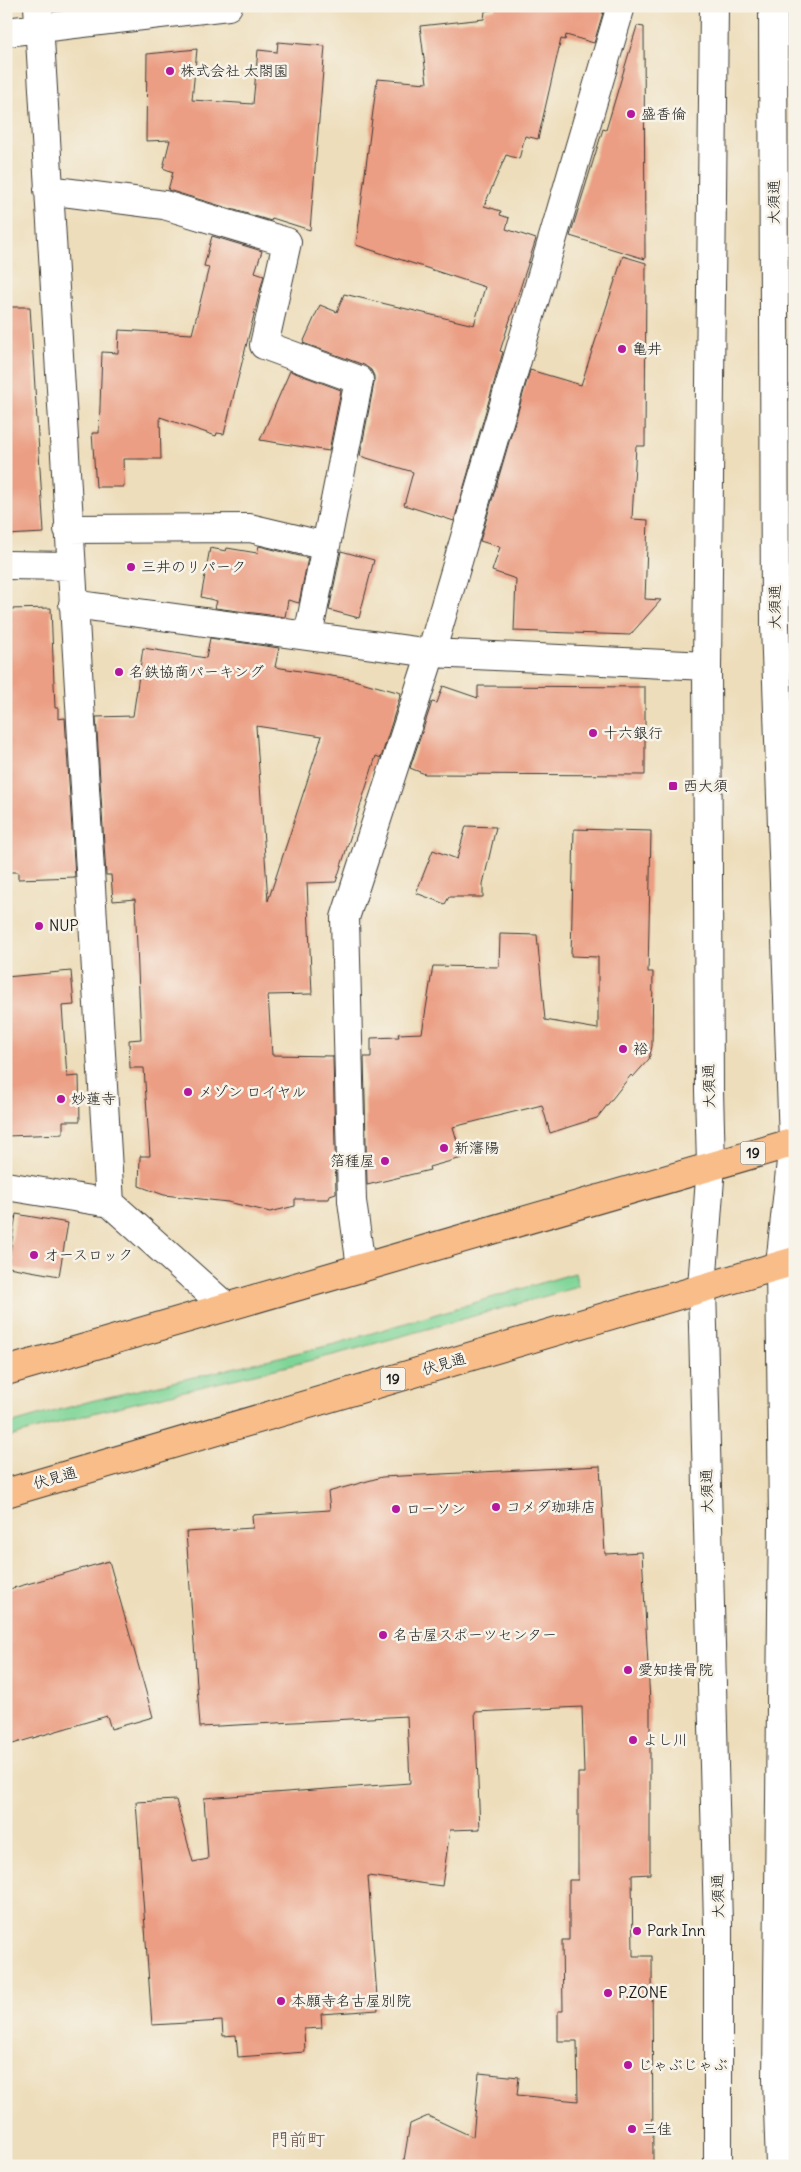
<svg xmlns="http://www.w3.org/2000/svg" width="801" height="2172" font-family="Delius,'Klee One',sans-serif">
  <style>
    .green { fill: #7fd598; stroke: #4e785a }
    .building { fill: #eb9e83; fill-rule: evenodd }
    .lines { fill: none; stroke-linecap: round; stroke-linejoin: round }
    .minor-casing { stroke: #3b3934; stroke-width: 30 }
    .highway-casing { stroke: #3b3934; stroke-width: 30 }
    .minor { stroke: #fff; stroke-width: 28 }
    .highway { stroke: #f8bd89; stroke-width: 28 }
    .poi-dot { fill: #b5179e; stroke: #f7f3e8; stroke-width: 2 }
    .labels { text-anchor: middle; stroke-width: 5; stroke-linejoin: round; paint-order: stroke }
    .shield { fill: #f7f3e8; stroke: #5e5c59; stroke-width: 1 }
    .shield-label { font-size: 14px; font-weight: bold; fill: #1c1c1c }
    .poi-label { font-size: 15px; fill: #1c1c1c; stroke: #f7f3e8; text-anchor: start }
    .street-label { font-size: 15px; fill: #1c1c1c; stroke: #f7f3e8 }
    .quarter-label { font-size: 18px; fill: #644a40; stroke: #f7f3e8 }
  </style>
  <rect width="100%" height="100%" fill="#f7f3e8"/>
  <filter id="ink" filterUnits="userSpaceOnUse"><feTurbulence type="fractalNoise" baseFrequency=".02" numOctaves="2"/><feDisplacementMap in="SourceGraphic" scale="10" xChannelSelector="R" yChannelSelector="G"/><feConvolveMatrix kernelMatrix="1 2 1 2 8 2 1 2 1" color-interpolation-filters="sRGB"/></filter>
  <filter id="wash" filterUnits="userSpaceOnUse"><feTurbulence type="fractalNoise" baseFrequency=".0096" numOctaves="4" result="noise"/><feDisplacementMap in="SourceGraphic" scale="20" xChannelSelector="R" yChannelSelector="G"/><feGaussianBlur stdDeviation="1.12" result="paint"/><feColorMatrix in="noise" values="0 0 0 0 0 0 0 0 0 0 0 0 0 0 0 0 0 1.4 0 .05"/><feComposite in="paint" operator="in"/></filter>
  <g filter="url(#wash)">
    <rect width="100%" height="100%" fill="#edddba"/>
    <path class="green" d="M575 1273 578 1287 337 1354 93 1413 6 1438V1425L91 1401 335 1344Z"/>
    <g id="blocks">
      <path class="building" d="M495 6H605L594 43 566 35 565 40 561 39 538 139 525 136 519 159 506 155 484 206 501 211 500 215 509 218 506 229 536 239 500 351 503 352 454 521 404 505 413 472 360 456 374 383V376L371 370 364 365 303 343 320 305 337 312 344 294 474 325 485 287 356 245 377 79 427 83 420 26 484 19 485 11 495 9Z
        M637 26 644 27 645 259 570 236 603 129 606 130Z
        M278 42 325 46 310 230 272 218 271 221 168 190 173 172 163 168 170 140 146 141 147 54 197 49 192 100 253 104 258 50 277 52Z
        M212 236 262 251 255 272 264 275 224 434 217 433 216 436 160 417 161 459H123L124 487H96L92 433H99L102 352 118 353 119 330 192 334 209 267 204 266Z
        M623 256 646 263 645 446H636L632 519 648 520 645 599 661 600 630 635 514 631 516 579 492 571 500 547 480 541 530 370 581 385Z
        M6 307H30L44 533 6 535Z
        M290 371 341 390 329 451 260 440Z
        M259 546 308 558 299 603 288 600 285 617 215 608 217 601 201 597 210 548 226 551 227 548 257 553Z
        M341 551 374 560 359 618 329 610Z
        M51 608 55 708H58V719L65 718 75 877 18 879V872H6V641H10L8 609Z
        M210 638 279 648 275 667 350 679 401 693 381 758 376 756 336 882 307 883 312 994 268 995 272 1055 333 1056 336 1193 330 1195 329 1199H295V1206L270 1212 228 1202 164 1195 139 1186 140 1156H150L144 1068H130L129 1040 141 1039 135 899 113 901 111 875H106L96 717 133 716 143 648 206 658ZM256 726 322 736 268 901Z
        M443 686 478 698V686L645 687V775L425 774 410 768 432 702 437 703Z
        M466 826 496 827 483 884V897H449L445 904 416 893 433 850 457 859Z
        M574 829 651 831 648 972H653L652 1046 649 1059 633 1077 631 1075 597 1118 550 1133 542 1105 453 1127 462 1158 429 1167 430 1170 367 1185 364 1057H371V1038L399 1037 398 1034 422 1033 433 966 499 967 500 934 537 935 545 1020 598 1029V957L571 956Z
        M71 971 74 1005 62 1006 67 1077 79 1076 80 1121H63V1134L6 1136V977Z
        M16 1214 68 1223 59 1276 8 1267Z
        M600 1466 605 1554 642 1552 650 1703V1874L632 1875 633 1956H652L653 2166H403L410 2124 428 2116 473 2137 479 2073 519 2077 517 2095 578 2101 577 2041H558V2011H563L562 1940H569V1880H578V1773H584L582 1707 475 1712 480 1829 450 1830 442 1886 368 1876 378 2010 321 2014 322 2028 304 2029 305 2052 238 2057 236 2035 223 2036 222 2021 152 2025 136 1802 176 1800 193 1862 208 1859 204 1798 410 1783 407 1716 200 1727 186 1532 253 1528 252 1515 330 1510 328 1492 382 1477Z
        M109 1561 153 1717 111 1729 107 1716 6 1746V1590Z"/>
    </g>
  </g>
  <g filter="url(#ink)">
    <use href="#blocks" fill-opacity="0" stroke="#3b3934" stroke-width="1"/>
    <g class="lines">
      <defs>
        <path id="minor" d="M38 6 110 1203
          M714 6 707 666 709 1091 711 1165 702 1287 718 1924V2166
          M773 6 775 625 793 1142 780 1265 783 1520 777 2079 780 2166
          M6 32 228 6
          M48 190 164 205 287 242 264 345 359 380 308 636
          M68 529 250 528 326 546
          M6 565 71 566
          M73 604 431 653 707 666
          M6 1186 110 1203 226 1307
          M361 1267 352 1201 345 918 431 653 621 6"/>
        <path id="highway" d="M6 1371 795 1142
          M6 1493 795 1261"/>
      </defs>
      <use href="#minor" class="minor-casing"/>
      <use href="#highway" class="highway-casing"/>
      <use href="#minor" class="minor"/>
      <use href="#highway" class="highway"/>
    </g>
  </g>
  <g class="poi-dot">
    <circle cx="170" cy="71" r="5"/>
    <circle cx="631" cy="114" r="5"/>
    <circle cx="622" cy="349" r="5"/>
    <circle cx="131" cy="567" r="5"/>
    <circle cx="119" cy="672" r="5"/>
    <circle cx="593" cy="733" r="5"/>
    <rect x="668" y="781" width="10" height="10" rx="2.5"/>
    <circle cx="39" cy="926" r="5"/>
    <circle cx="623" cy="1049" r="5"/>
    <circle cx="188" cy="1092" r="5"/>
    <circle cx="61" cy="1099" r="5"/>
    <circle cx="444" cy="1148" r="5"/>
    <circle cx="385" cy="1161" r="5"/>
    <circle cx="34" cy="1255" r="5"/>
    <circle cx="496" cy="1507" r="5"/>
    <circle cx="396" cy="1509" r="5"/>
    <circle cx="383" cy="1635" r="5"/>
    <circle cx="628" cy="1670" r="5"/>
    <circle cx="633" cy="1740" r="5"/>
    <circle cx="637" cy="1931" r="5"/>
    <circle cx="608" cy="1993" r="5"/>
    <circle cx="281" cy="2001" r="5"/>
    <circle cx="628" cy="2065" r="5"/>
    <circle cx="632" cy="2129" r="5"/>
  </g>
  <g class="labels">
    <g class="shield">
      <rect x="740.5" y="1141.5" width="25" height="23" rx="4"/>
      <rect x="380.5" y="1367.5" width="25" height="23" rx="4"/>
    </g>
    <g class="shield-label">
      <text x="753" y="1158">19</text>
      <text x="393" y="1384">19</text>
    </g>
    <g class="poi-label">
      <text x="180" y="76">株式会社 太閤園</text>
      <text x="641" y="119">盛香倫</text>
      <text x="632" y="354">亀井</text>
      <text x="141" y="572">三井のリパーク</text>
      <text x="129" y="677">名鉄協商パーキング</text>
      <text x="603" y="738">十六銀行</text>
      <text x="683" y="791">西大須</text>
      <text x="49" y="931">NUP</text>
      <text x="633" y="1054">裕</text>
      <text x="198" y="1097">メゾン ロイヤル</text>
      <text x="71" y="1104">妙蓮寺</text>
      <text x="454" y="1153">新瀋陽</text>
      <text x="375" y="1166" text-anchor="end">箔種屋</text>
      <text x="44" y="1260">オースロック</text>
      <text x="506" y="1512">コメダ珈琲店</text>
      <text x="406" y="1514">ローソン</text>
      <text x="393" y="1640">名古屋スポーツセンター</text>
      <text x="638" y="1675">愛知接骨院</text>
      <text x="643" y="1745">よし川</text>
      <text x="647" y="1936">Park Inn</text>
      <text x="618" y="1998">P.ZONE</text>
      <text x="291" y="2006">本願寺名古屋別院</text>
      <text x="638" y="2070">じゃぶじゃぶ</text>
      <text x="642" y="2134">三佳</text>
    </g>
    <g class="street-label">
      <text transform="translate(774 202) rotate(-90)" y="5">大須通</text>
      <text transform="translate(775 607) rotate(-90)" y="5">大須通</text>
      <text transform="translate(709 1086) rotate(-91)" y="5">大須通</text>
      <text transform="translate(444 1364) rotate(-16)" y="5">伏見通</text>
      <text transform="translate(55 1478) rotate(-16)" y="5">伏見通</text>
      <text transform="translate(707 1491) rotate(-91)" y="5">大須通</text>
      <text transform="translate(718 1896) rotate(-91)" y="5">大須通</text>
    </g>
    <g class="quarter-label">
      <text x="298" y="2146">門前町</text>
    </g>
  </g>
  <rect width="801" height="2172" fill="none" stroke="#f7f3e8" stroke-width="25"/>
</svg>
